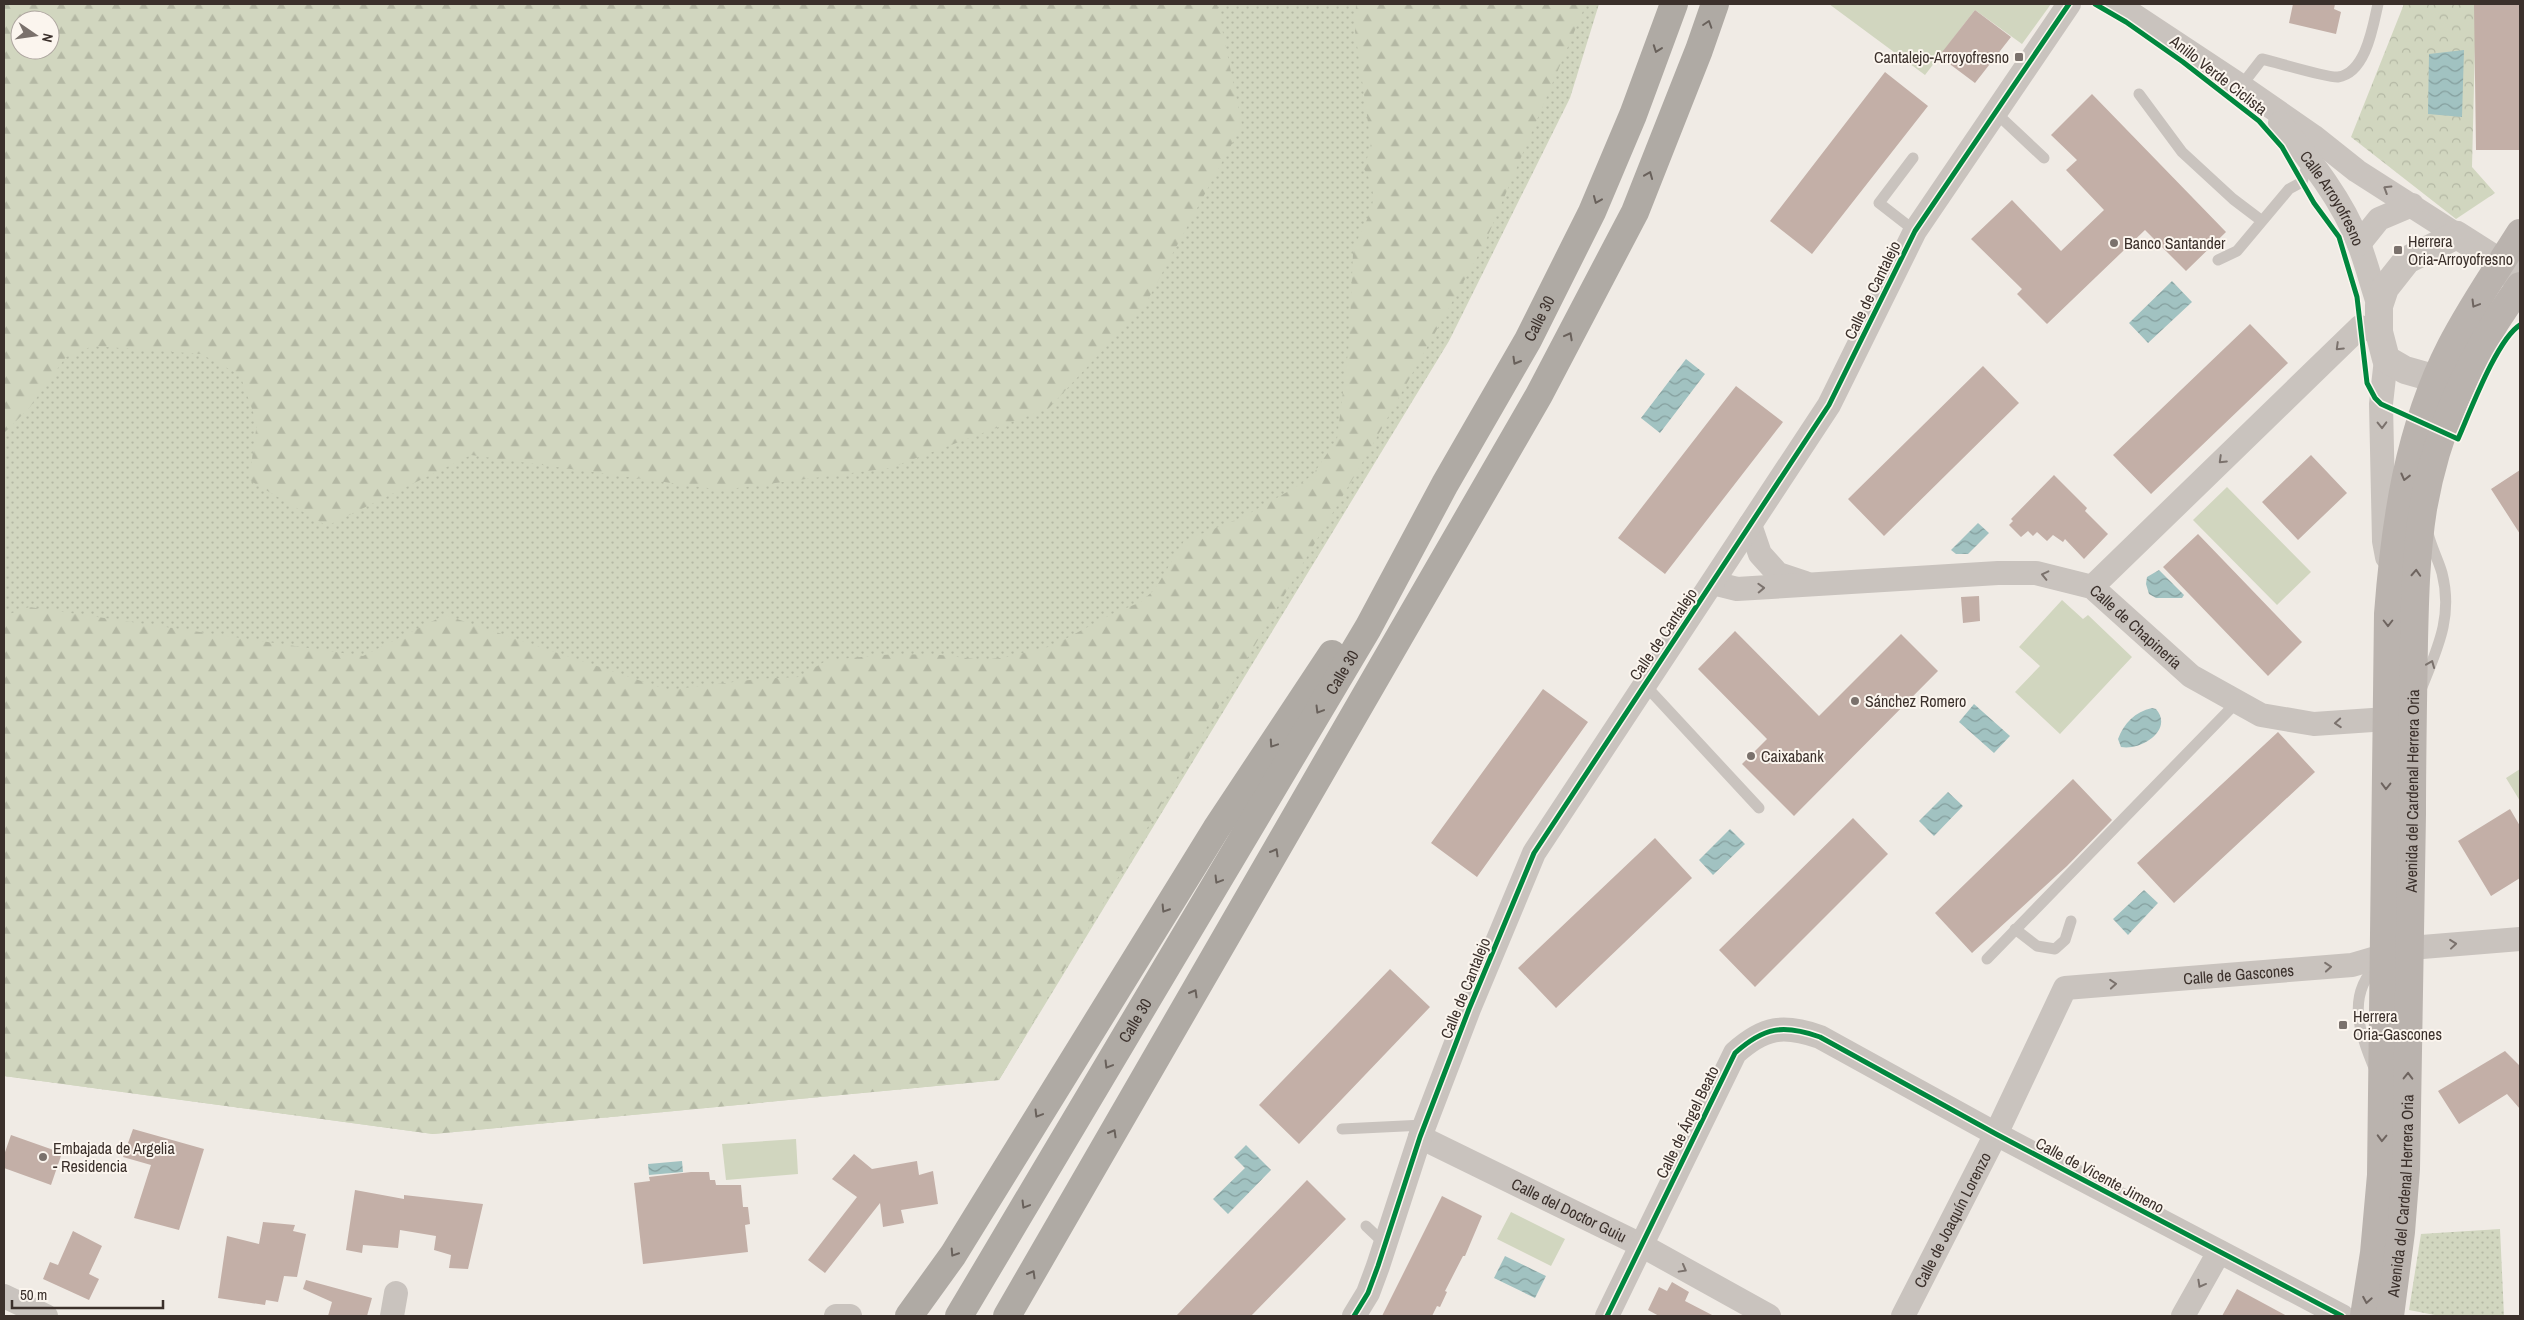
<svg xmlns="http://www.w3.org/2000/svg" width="2524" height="1320" font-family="'Archivo Narrow',sans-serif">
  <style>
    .grass { fill: url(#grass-dots); fill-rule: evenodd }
    .forest { fill: url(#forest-firs); fill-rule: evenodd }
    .park { fill: url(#park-crowns) }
    .garden { fill: #d1d6bf }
    .water { fill: url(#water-waves) }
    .building { fill: #c3afa7 }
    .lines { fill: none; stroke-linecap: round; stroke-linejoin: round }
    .service { stroke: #c9c3be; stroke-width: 11 }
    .minor { stroke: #c9c3be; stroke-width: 24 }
    .tertiary { stroke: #c9c3be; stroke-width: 28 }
    .secondary { stroke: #bab3ae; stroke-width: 28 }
    .motorway { stroke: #afaaa4; stroke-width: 28 }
    .cycleway-casing { stroke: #fbf5ee; stroke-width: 8 }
    .cycleway { stroke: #00873e; stroke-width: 5 }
    .oneway { stroke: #69615b }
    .oneway2 { stroke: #7b726d }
    .oneway3 { stroke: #6e645f }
    .poi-dot { fill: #7a716c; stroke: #fbf5ee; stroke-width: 2 }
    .labels { text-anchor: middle; stroke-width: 4; stroke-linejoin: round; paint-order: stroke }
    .poi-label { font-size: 16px; fill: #3b302b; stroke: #fbf5ee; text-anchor: start }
    .street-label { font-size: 16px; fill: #3b302b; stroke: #fbf5ee }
  </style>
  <defs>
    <pattern id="grass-dots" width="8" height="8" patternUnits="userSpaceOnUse" patternTransform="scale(1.25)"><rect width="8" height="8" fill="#d1d6bf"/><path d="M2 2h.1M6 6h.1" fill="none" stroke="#b4b8a4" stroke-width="1.8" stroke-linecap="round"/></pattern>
    <pattern id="forest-firs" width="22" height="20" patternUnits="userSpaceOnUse" patternTransform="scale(1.25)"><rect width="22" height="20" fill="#d1d6bf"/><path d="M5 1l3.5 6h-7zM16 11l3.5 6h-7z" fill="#b4b8a4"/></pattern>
    <pattern id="park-crowns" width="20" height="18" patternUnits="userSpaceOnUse" patternTransform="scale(1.25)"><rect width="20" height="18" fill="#d1d6bf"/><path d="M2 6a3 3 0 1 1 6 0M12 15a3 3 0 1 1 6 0" fill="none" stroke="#b4b8a4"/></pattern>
    <pattern id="water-waves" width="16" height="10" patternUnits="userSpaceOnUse" patternTransform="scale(1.25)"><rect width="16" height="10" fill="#a1c2c1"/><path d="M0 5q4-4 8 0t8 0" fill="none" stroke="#849e9d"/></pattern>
  </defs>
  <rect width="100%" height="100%" fill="#f0ebe5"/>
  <path class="grass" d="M4 4H1599L1570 98 1449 341 999 1080 433 1134 4 1076ZM20 20H50V50H20Z
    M2500 1229 2504 1316H2440L2409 1310 2421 1234Z"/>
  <path class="forest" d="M57 4H1217L1242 125 1145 305 1049 408 890 468 722 490 471 455 327 526 249 480 257 423 240 375 201 354 93 346 66 357 30 407 4 433V5ZM20 20H50V50H20Z
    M1356 4H1586L1484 245 1368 453 999 1080 433 1134 4 1076V616L29 607 363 656 445 615 668 690 758 679 799 677 824 662 850 658 895 654 941 655 983 660 1007 657 1052 646 1114 613 1141 602 1155 589 1184 541 1243 517 1301 484 1314 473 1337 439 1349 344 1353 253C1362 220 1386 204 1364 169L1371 144 1355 31Z"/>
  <path class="park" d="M2404 4H2476L2472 167 2495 193 2456 219 2351 137Z"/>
  <path class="garden" d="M1829 4H2051L2022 44 1975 10 1925 75Z
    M2227 487 2311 572 2277 605 2193 520Z
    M2062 600 2083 619 2088 615 2132 657 2060 734 2015 692 2040 666 2019 647Z
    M2520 769V801L2506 778Z
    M796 1139 798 1174 726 1180 722 1144Z
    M1511 1212 1565 1239 1551 1266 1497 1239Z"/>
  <path class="water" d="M2464 50 2462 117 2428 114 2429 54Z
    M2172 281 2192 302 2148 343 2129 323Z
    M1686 359 1705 374 1660 433 1641 418Z
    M1978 523 1989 533 1968 554H1956L1951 550Z
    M2159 570 2184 595 2182 598H2156L2149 594 2146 584 2147 577Z
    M1974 704 2010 736 1994 753 1959 722Z
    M2152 708 2156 709C2174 730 2141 751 2121 747L2118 739C2124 723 2135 712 2152 708Z
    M1948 792 1963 806 1934 836 1919 821Z
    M1730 829 1745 844 1713 875 1699 860Z
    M2144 890 2158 903 2128 935 2113 919Z
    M1246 1145 1271 1170 1228 1214 1213 1199 1245 1168 1234 1157Z
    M682 1161 683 1172 649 1175 648 1164Z
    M1505 1256 1546 1276 1535 1298 1494 1278Z"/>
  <path class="building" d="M2293 4H2335L2334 9 2341 12 2336 34 2289 23Z
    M2474 4H2520V150H2476Z
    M1975 10 2011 37 1975 83 1939 56Z
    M1885 72 1928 106 1812 254 1770 221Z
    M2092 94 2226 232 2186 271 2145 230 2047 324 2017 294 2022 289 1971 239 2012 200 2061 251 2104 210 2066 170 2077 160 2051 135Z
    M2250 324 2288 363 2151 494 2113 455Z
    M1983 366 2019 403 1884 536 1848 499Z
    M1736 386 1783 422 1665 574 1618 538Z
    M2311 455 2347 493 2298 540 2262 502Z
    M2520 470V534L2491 489Z
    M2054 475 2087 508 2085 511 2108 534 2084 559 2065 539 2063 542 2053 535 2047 541 2037 532 2033 536 2028 531 2021 537 2009 525 2013 521 2011 519Z
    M2198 534 2302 642 2268 676 2163 567Z
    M1979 596 1980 621 1963 623 1961 597Z
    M1735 631 1819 716 1901 634 1938 671 1794 816 1742 764 1767 739 1698 669Z
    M1543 689 1588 722 1477 877 1431 843Z
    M2278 732 2315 772 2174 903 2137 863Z
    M2073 779 2112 820 2067 866 1972 953 1935 913Z
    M2510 809 2520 826V878L2491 896 2458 841Z
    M1853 818 1888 854 1755 987 1719 950Z
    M1655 838 1692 878 1556 1008 1518 968Z
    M1390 969 1430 1007 1299 1144 1259 1105Z
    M2505 1051 2520 1066V1109L2507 1094 2459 1124 2438 1091Z
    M133 1129 204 1149 179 1230 134 1218 151 1165 123 1157Z
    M11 1135 62 1153 51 1185 4 1168V1155Z
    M854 1154 872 1169 917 1161 919 1175 933 1171 938 1204 901 1210 904 1223 883 1227 880 1203 825 1273 808 1260 857 1197 832 1179Z
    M691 1172H709L710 1180H715L716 1185H741L743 1207H748L750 1224 745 1225 748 1252 643 1264 634 1183 650 1181 649 1177Z
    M1307 1180 1346 1219 1251 1316H1176Z
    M355 1190 404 1199V1195L483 1204 468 1269 449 1268 451 1255 434 1250 436 1236 400 1230 398 1248 363 1245 362 1253 346 1250Z
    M1442 1196 1482 1216 1465 1256H1463L1445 1291 1447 1292 1440 1307 1437 1306 1432 1316H1382Z
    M263 1222 295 1225 293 1231 306 1234 297 1277 284 1276 278 1302 266 1300 265 1305 218 1298 227 1236 259 1244Z
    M73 1231 102 1246 89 1274 99 1279 89 1300 43 1279 50 1262 58 1265Z
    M306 1280 372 1298 367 1316H328L332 1302 303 1289Z
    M1672 1282 1689 1292 1685 1301 1714 1316H1659L1648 1310 1659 1287 1667 1291Z
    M2237 1289 2287 1316H2222Z"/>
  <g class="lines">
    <path class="service" d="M2241 86 2262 59C2276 62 2327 78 2338 77 2366 73 2373 26 2378 4
      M2139 94 2182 152 2233 199 2262 221
      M1996 113 2044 158
      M1913 158 1879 203 1915 231
      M2218 260 2237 251 2289 189 2302 182 2309 160
      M1644 684 1759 808
      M2422 687C2438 647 2453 616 2442 573 2438 559 2431 547 2428 533
      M2015 929 2037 946 2055 949 2065 940 2071 921
      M1987 959 2237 702
      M2375 1070C2360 1035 2345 995 2378 964
      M1342 1129 1424 1125
      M1366 1226 1385 1244"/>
    <g class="minor">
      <path d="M2117 4 2241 86 2313 136 2357 171 2457 235"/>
      <path id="s1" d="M2280 123C2310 160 2342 199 2359 244 2367 265 2372 286 2379 306"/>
      <path d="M2359 244 2379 219 2412 205"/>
      <path d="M2386 359 2381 404 2384 541 2387 557"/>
      <path d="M1750 525 1760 554 1778 574 1805 583"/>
      <path id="s2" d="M1713 583 1737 589 1998 573H2036L2092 587 2191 676 2261 715 2314 724 2387 719"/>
      <path d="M2092 587 2360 327 2379 332"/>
      <path id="s3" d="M1420 1137 1641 1245 1769 1316"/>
      <path d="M4 1296 46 1316"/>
      <path d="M392 1316 396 1293"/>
      <path d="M836 1316H850"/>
      <path d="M1354 1316 1368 1293 1378 1266 1420 1137 1469 1009 1534 853 1829 405 1915 231 2069 4"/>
      <path d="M1607 1316 1735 1053C1764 1027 1783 1024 1820 1037L1996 1134 2342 1316"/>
      <path id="s4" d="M1903 1316 1996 1134 2065 988 2352 965 2410 948 2520 939"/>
      <path d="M2183 1316 2219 1252"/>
    </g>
    <path class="tertiary" d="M2458 385 2405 370 2386 359 2379 332V306L2385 288 2407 260 2457 235 2501 263 2520 282"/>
    <g class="secondary">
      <path d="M2364 1316 2374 1253 2381 1175 2388 614C2395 522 2408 430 2451 346 2471 307 2496 271 2520 233"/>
      <path id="s5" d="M2390 1316 2401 1232 2406 1169C2408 1051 2410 932 2412 814 2412 756 2413 699 2414 641 2415 597 2416 553 2423 509 2437 428 2472 352 2520 286"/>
    </g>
    <g class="motorway">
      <path d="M909 1316 953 1255 1216 829 1332 654"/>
      <path id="s6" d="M959 1316 1368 628 1445 484 1528 340 1592 212 1633 115 1674 4"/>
      <path d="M1007 1316 1539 395 1635 212 1699 50 1715 4"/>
    </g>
    <defs>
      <path id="cycleway" d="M2095 4 2126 22 2183 62 2259 121 2282 147 2314 203 2339 237 2357 297 2367 383 2375 398 2381 404 2458 439C2470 412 2497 339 2520 325
        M1354 1316 1368 1293 1378 1266 1420 1137 1469 1009 1534 853 1829 405 1915 231 2069 4
        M1607 1316 1735 1053C1764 1027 1783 1024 1820 1037L1996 1134 2342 1316"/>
    </defs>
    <use href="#cycleway" class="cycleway-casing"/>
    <use href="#cycleway" class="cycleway"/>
  </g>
  <defs><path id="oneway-chevron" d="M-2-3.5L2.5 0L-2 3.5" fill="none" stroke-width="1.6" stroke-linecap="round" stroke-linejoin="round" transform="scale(1.25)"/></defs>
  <g class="oneway">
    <use href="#oneway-chevron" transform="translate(1708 24) rotate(-72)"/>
    <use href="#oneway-chevron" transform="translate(1657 49) rotate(110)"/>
    <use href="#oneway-chevron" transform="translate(1649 175) rotate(-68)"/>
    <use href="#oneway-chevron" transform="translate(1597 200) rotate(113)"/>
    <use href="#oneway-chevron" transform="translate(1569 336) rotate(-62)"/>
    <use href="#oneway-chevron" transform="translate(1516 361) rotate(120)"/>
    <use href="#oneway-chevron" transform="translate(1319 710) rotate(121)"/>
    <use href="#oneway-chevron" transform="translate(1273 744) rotate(124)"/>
    <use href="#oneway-chevron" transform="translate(1275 852) rotate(-60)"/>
    <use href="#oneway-chevron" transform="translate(1218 880) rotate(121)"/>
    <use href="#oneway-chevron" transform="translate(1165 909) rotate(122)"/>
    <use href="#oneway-chevron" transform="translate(1194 993) rotate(-60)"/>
    <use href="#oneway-chevron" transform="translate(1108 1065) rotate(121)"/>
    <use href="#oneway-chevron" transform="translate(1038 1114) rotate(121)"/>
    <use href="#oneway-chevron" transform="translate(1113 1133) rotate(-60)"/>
    <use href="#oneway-chevron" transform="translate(1025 1205) rotate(121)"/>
    <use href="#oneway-chevron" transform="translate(954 1253) rotate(123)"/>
    <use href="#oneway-chevron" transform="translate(1032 1274) rotate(-60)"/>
  </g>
  <g class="oneway2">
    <use href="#oneway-chevron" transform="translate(2387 189) rotate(-148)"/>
    <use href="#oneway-chevron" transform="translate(2339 347) rotate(136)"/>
    <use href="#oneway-chevron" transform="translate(2382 425) rotate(89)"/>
    <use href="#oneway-chevron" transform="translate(2222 460) rotate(136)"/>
    <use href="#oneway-chevron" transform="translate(2045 575) rotate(-167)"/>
    <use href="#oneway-chevron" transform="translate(1761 588) rotate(-2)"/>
    <use href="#oneway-chevron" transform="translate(2431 664) rotate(-68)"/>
    <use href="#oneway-chevron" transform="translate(2338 723) rotate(176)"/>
    <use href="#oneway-chevron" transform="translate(2453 944) rotate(-6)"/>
    <use href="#oneway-chevron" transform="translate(2328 967) rotate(-5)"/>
    <use href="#oneway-chevron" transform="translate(2113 984) rotate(-5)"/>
    <use href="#oneway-chevron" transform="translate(1683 1269) rotate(29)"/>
    <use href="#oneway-chevron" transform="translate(2201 1284) rotate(119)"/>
  </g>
  <g class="oneway3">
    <use href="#oneway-chevron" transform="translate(2475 304) rotate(121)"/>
    <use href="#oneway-chevron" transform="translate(2405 477) rotate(104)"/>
    <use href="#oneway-chevron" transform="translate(2416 573) rotate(-87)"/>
    <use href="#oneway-chevron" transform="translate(2388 623) rotate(90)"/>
    <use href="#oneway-chevron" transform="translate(2386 786) rotate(91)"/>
    <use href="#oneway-chevron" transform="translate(2408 1076) rotate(-89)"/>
    <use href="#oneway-chevron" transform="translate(2382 1138) rotate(92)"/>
    <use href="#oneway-chevron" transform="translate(2367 1300) rotate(100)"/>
  </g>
  <g class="poi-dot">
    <rect x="2014" y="52" width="10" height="10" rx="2.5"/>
    <circle cx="2114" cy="243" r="5"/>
    <rect x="2393" y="245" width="10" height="10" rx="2.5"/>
    <circle cx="1855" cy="701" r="5"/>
    <circle cx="1751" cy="756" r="5"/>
    <rect x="2338" y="1020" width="10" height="10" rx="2.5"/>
    <circle cx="43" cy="1157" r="5"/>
  </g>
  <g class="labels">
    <g class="poi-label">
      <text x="2009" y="63" text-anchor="end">Cantalejo-Arroyofresno</text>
      <text x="2408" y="247">Herrera<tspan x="2408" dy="18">Oria-Arroyofresno</tspan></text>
      <text x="2124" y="249">Banco Santander</text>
      <text x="1865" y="707">Sánchez Romero</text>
      <text x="1761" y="762">Caixabank</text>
      <text x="2353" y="1022">Herrera<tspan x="2353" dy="18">Oria-Gascones</tspan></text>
      <text x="53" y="1154">Embajada de Argelia<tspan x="53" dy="18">- Residencia</tspan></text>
    </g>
    <g class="street-label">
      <text transform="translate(2219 75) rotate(38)" y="6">Anillo Verde Ciclista</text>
      <text dy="6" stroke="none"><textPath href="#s1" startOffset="92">Calle Arroyofresno</textPath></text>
      <text transform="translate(1872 290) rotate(-64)" y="6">Calle de Cantalejo</text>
      <text dy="6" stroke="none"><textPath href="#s6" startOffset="1154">Calle 30</textPath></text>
      <text dy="6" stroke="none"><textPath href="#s2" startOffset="441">Calle de Chapinería</textPath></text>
      <text transform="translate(1663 634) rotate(-56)" y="6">Calle de Cantalejo</text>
      <text dy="6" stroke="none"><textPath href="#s6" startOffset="749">Calle 30</textPath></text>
      <text dy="6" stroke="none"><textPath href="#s5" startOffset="526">Avenida del Cardenal Herrera Oria</textPath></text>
      <text dy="6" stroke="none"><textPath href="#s4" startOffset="540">Calle de Gascones</textPath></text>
      <text transform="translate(1465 988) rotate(-68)" y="6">Calle de Cantalejo</text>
      <text dy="6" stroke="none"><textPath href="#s6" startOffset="344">Calle 30</textPath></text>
      <text transform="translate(1687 1122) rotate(-64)" y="6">Calle de Ángel Beato</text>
      <text transform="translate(2100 1175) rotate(28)" y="6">Calle de Vicente Jimeno</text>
      <text dy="6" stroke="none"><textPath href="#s5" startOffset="121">Avenida del Cardenal Herrera Oria</textPath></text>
      <text dy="6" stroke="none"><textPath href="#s3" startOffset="166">Calle del Doctor Guiu</textPath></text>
      <text dy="6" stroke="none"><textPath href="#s4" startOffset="108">Calle de Joaquín Lorenzo</textPath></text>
    </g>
  </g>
  <rect width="2524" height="1320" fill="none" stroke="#3b302b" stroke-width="10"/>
  <g transform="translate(35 35) rotate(103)"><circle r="24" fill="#fbf5ee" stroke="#aea6a0"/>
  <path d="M0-4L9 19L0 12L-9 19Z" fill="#7a716c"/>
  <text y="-8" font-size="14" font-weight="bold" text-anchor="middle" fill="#3b302b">N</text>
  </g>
  <path d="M12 1300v8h151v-8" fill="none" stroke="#3b302b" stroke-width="2.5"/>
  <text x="20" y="1300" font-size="15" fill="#3b302b" stroke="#fbf5ee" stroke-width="4" paint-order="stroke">50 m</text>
</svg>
